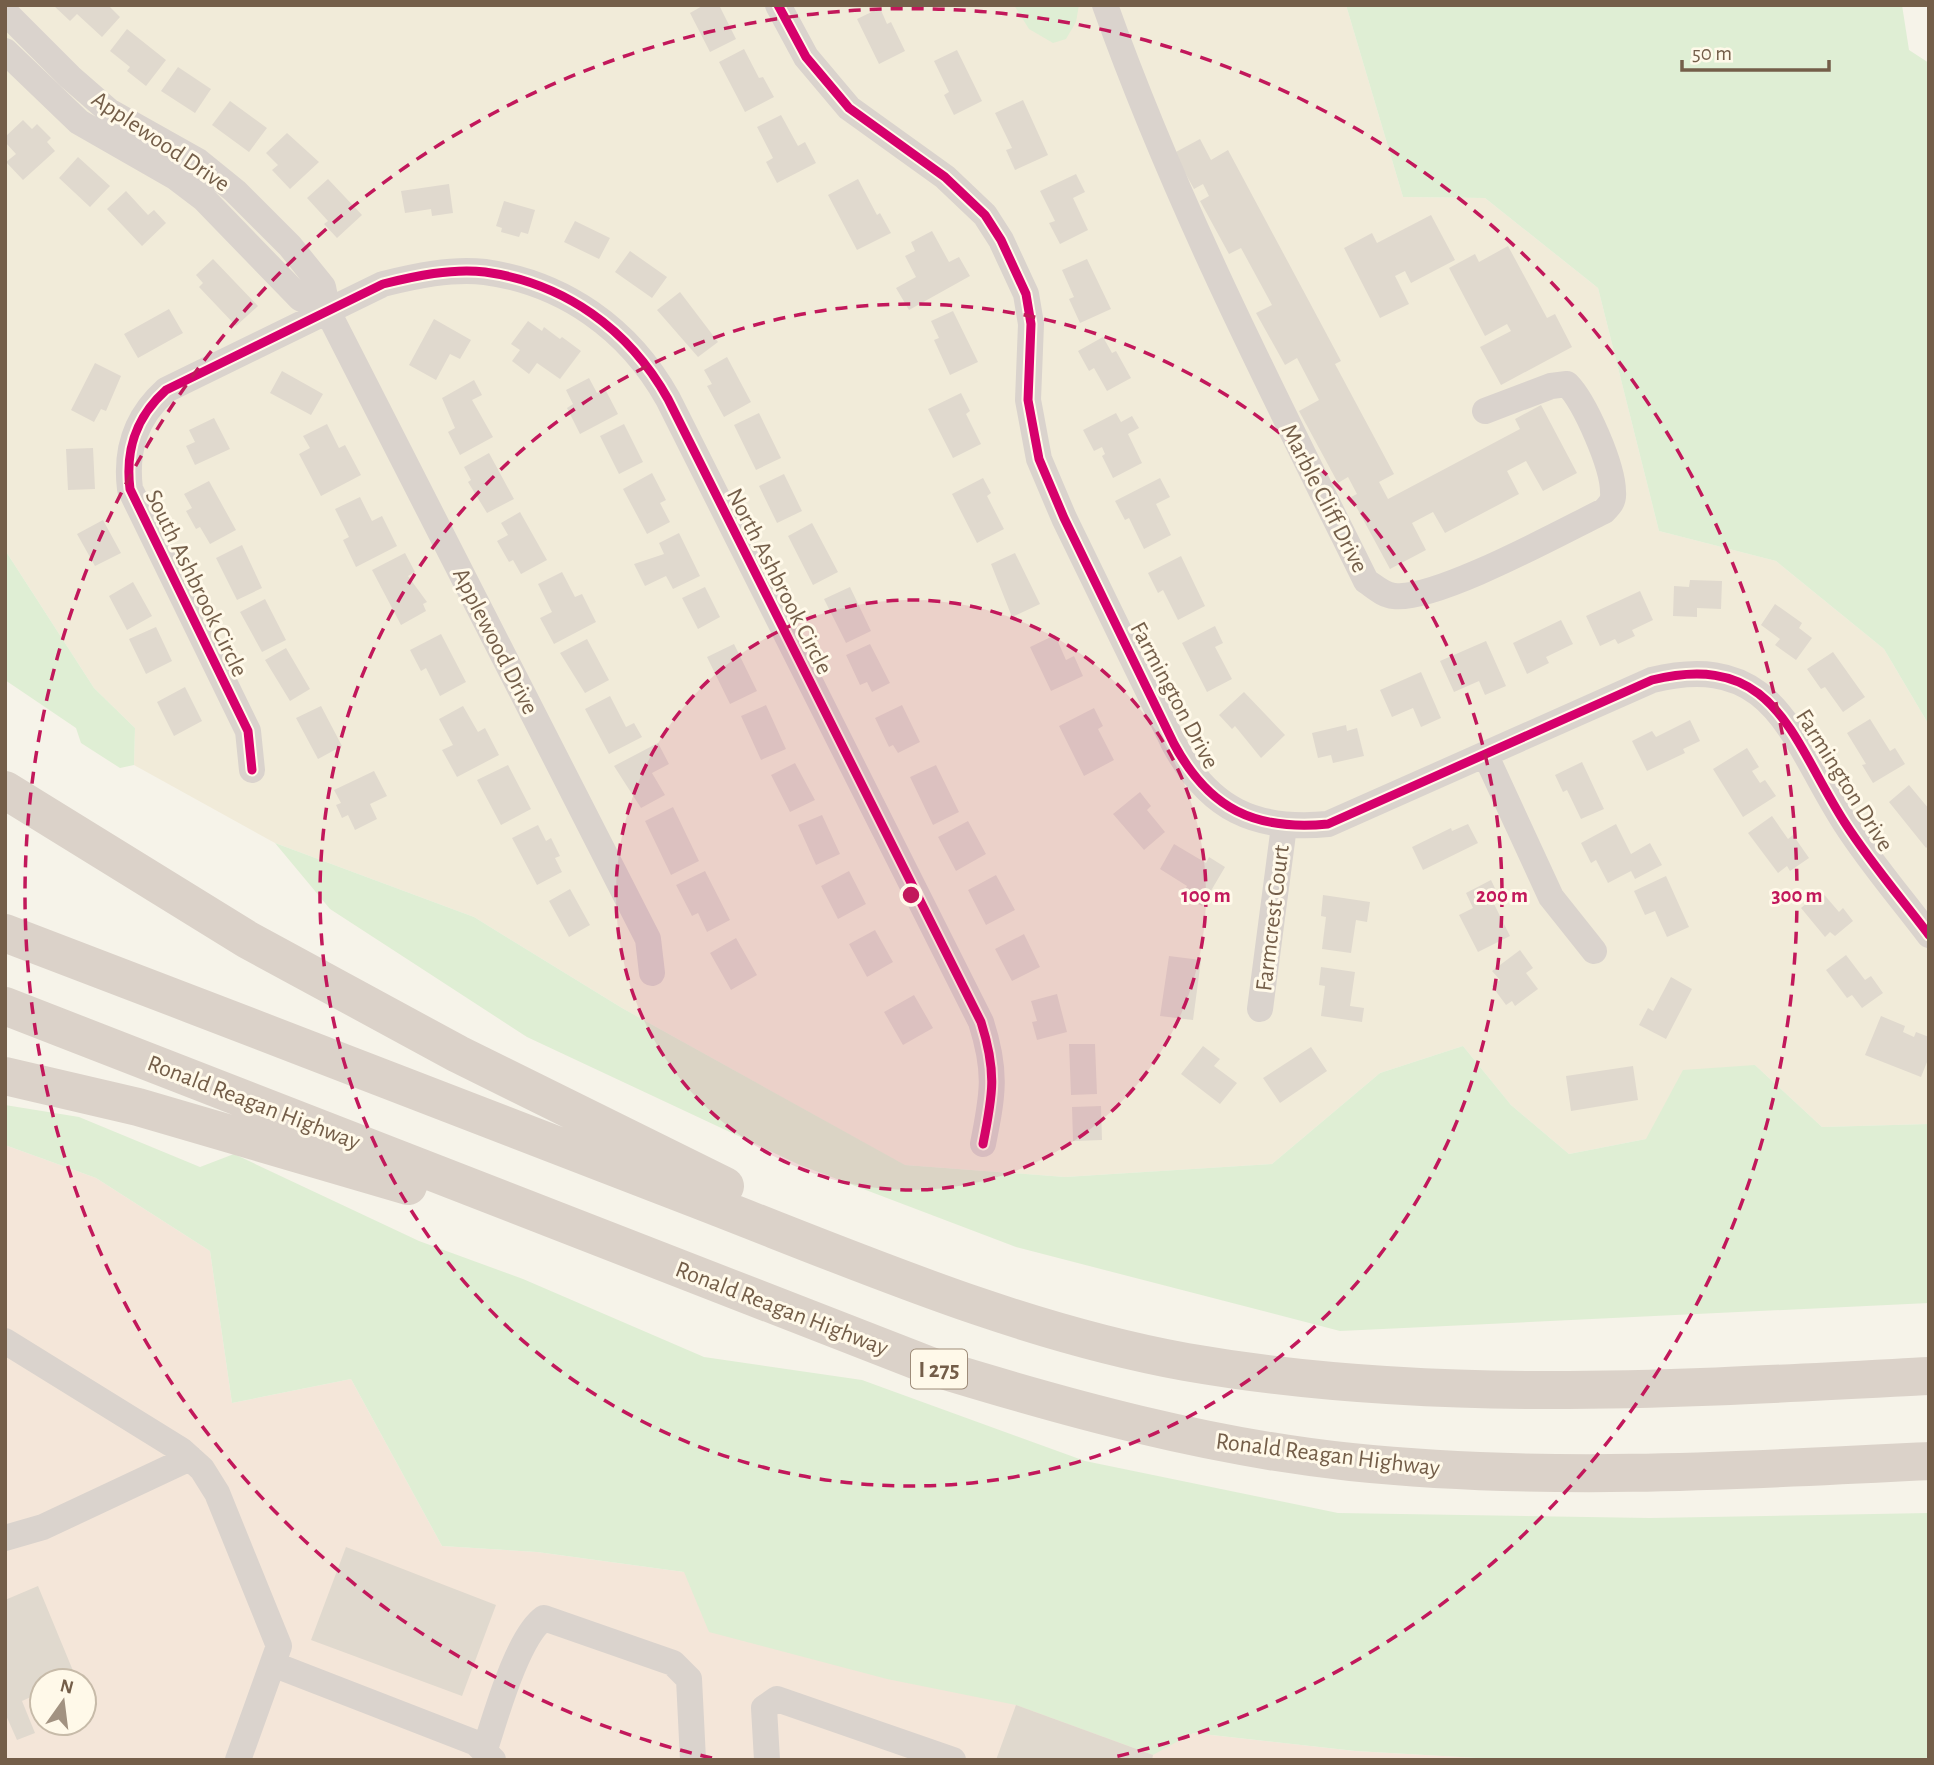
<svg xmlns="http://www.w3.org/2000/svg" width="1934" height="1765" font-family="'Alegreya Sans',sans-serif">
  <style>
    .residential { fill: #f1ebd9 }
    .commercial { fill: #f4e6d9; fill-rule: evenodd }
    .green { fill: #dfeed4 }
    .building { fill: #e0d9ce }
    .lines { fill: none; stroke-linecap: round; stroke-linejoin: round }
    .minor { stroke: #dad3cd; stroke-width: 26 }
    .highway { stroke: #dbd2c9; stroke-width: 38 }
    .cycleway-casing { stroke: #fff9e9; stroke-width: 13 }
    .cycleway { stroke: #d6006c; stroke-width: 9 }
    .ring { fill: none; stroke: #c2185b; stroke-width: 3.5; stroke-dasharray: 12 9 }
    .labels { text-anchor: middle; stroke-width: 6; stroke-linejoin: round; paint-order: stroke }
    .shield { fill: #fff9e9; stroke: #9e8c79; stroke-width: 2 }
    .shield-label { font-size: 23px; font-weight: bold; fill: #745e49 }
    .street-label { font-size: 24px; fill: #745e49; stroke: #fff9e9 }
    .centre { fill: #c2185b; stroke: #fff9e9; stroke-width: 3.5 }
    .ring-label { font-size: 21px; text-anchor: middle; font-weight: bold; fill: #c2185b; stroke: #fff9e9; stroke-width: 6; stroke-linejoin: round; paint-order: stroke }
  </style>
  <rect width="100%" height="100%" fill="#f6f3e9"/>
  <path class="residential" d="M5 5H1346L1403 197 1485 198 1598 288 1659 531 1776 561 1884 649 1929 725V1124L1822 1127 1755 1065 1646 1139 1569 1154 1511 1105 1463 1046 1380 1073 1272 1164 1065 1177 904 1165 622 1008 474 917 275 843 134 765 135 728 94 688 5 550Z"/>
  <path class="commercial" d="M5 1145 96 1178 210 1251 232 1403 351 1379 442 1546 537 1552 684 1572 1193 1733 1355 1751 1512 1760H5ZM42 1681H84V1723H42Z"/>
  <path class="green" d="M1014 5H1079L1076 22 1066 39 1053 43 1029 29Z
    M1346 5H1902L1909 50 1929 63V725L1884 649 1776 561 1659 531 1598 288 1485 198 1403 197Z
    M5 550 94 688 135 728 134 765 120 768 81 743 76 728 5 680Z
    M275 843 474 917 622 1008 905 1165 1065 1177 1272 1164 1380 1073 1463 1046 1511 1105 1569 1154 1646 1139 1683 1070 1755 1065 1822 1127 1929 1124V1303L1340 1331 1016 1247 800 1165 527 1037 330 909Z
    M5 1105 79 1117 200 1167 234 1154 419 1241 523 1279 704 1357 862 1380 1085 1461 1338 1513 1650 1518 1929 1513V1760H1512L1355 1751 1193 1733 1153 1755 1016 1705 887 1679 709 1632 684 1572 537 1552 442 1546 351 1379 232 1403 210 1251 96 1178 5 1145Z"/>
  <path class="building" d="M53 5H108L120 17 102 37 77 14 70 21Z
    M704 5H719L736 39 710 52 690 13Z
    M880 8 887 24 891 22 905 51 879 64 857 19Z
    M127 29 166 60 146 86 127 71 130 67 110 51Z
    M744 49 759 78 763 77 774 97 745 112 719 62Z
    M957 50 982 101 954 115 944 95 949 92 934 61Z
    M178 67 211 89 195 113 161 91Z
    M1023 100 1048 155 1015 170 1006 150 1012 148 995 113Z
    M230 101 267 128 249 152 212 125Z
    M781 115 798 146 805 142 816 163 777 183 766 162 773 158 757 127Z
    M23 120 32 129 37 124 51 138 47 142 55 151 23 180 6 162 16 154 5 142V137Z
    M287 133 319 162 290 189 272 170 278 165 266 153Z
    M1200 139 1211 160 1228 150 1341 361 1335 364 1394 474 1379 482 1388 499 1520 429 1515 419 1541 405 1577 473 1543 491 1526 461 1507 471 1519 494 1445 533 1433 512 1412 523 1426 550 1390 569 1351 497 1357 494 1348 477 1338 483 1299 411 1319 400 1297 358 1285 365 1256 313 1272 305 1241 248 1229 254 1200 201 1209 196 1203 184 1194 189 1174 153Z
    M78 157 110 186 90 207 59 178Z
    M1076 174 1085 192 1073 198 1088 230 1060 244 1049 223 1055 221 1040 191Z
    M328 179 362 215 337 238 324 224 328 221 307 198Z
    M858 179 877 215 880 213 891 233 857 250 828 195Z
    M449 184 453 213 432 216 431 209 405 213 401 191Z
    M126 191 148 215 154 210 166 223 142 246 107 209Z
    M504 201 535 210 528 234 521 232 519 237 501 232 502 228 496 226Z
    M1431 215 1455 260 1411 283 1405 271 1395 276 1409 304 1380 318 1344 248 1372 233 1377 243Z
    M575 221 610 238 599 259 564 242Z
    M932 231 949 262 959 257 970 276 909 310 896 288 916 277 905 256 915 251 911 242Z
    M1508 246 1547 318 1555 314 1572 347 1501 385 1480 347 1511 331 1507 324 1485 336 1449 268 1475 254 1479 262Z
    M630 251 667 277 652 298 615 272Z
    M213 259 258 306 236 326 199 287 203 283 196 275Z
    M1087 259 1111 309 1080 323 1069 299 1074 297 1062 270Z
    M680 292 718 342 698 357 657 310Z
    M169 309 183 333 138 358 124 334Z
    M953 311 978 362 950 375 934 340 939 338 931 321Z
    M434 319 471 340 460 359 450 354 436 380 409 365Z
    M528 321 542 331 544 327 560 339 562 337 581 351 560 379 537 363 529 374 512 361 520 350 511 344Z
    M1103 337 1112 353 1116 351 1131 378 1107 391 1094 368 1089 371 1078 351Z
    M727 357 751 402 724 417 707 386 712 384 704 370Z
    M95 363 121 376 106 411 101 409 94 422 71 410Z
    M282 371 323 394 311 415 270 393Z
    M589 378 597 393 605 389 618 414 580 434 567 408 573 404 566 390Z
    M474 380 482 395 472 400 493 437 460 455 448 432 455 428 442 398Z
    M961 393 970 411 966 414 981 444 953 458 928 409Z
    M759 413 781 458 756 470 734 425Z
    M1116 413 1121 422 1132 416 1139 428 1128 434 1142 463 1113 478 1102 456 1105 454 1102 447 1094 451 1083 430Z
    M214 418 230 449 195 465 186 446 195 442 189 430Z
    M327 424 339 448 345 445 361 475 321 496 299 454 310 448 303 436Z
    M624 424 643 462 619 474 600 436Z
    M93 448 95 489 68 490 66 449Z
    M489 453 514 499 487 513 468 482 471 480 464 467Z
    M652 473 666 500 660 503 670 522 647 534 623 489Z
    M784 474 802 511 777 523 759 486Z
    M983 478 991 493 987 496 1004 529 977 543 952 494Z
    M1160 478 1170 497 1156 504 1171 535 1144 549 1129 518 1125 520 1115 501Z
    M209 481 236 530 210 544 200 527 196 529 186 511 192 508 184 494Z
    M360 497 372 521 382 516 397 546 356 567 343 540 349 537 335 509Z
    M520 512 547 560 521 574 513 560 509 562 497 541 508 535 501 523Z
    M103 520 121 553 95 566 77 534Z
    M812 523 838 572 813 585 788 536Z
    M679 533 700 576 673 589 666 576 645 586 634 564 664 554 659 543Z
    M242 545 262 588 237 600 216 558Z
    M405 553 415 572 408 576 427 602 423 604 426 611 401 625 372 570Z
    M1015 553 1040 604 1012 617 991 564Z
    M1181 556 1205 606 1178 620 1163 590 1158 593 1148 573Z
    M562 572 575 597 582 594 596 622 554 644 540 618 552 612 538 584Z
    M1690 580 1722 581 1721 609 1697 608V617L1673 616 1674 586 1689 587Z
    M133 582 152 616 127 630 109 596Z
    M705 587 720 617 698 629 682 598Z
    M850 587 871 631 846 643 824 599Z
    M1640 591 1653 620 1632 630 1635 636 1618 644 1615 639 1600 646 1586 616Z
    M265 599 286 640 262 652 240 612Z
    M1775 604 1802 623 1799 628 1812 638 1796 660 1775 645 1780 639 1761 625Z
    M1561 620 1573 644 1546 657 1549 663 1527 674 1513 643Z
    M1215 626 1223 643 1215 647 1232 679 1207 692 1182 643Z
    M156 627 172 661 146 674 129 639Z
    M441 634 466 682 440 696 426 668 421 671 410 650Z
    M1055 635 1066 660 1074 656 1083 676 1051 691 1030 647Z
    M587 639 609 680 585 693 560 653Z
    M1486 641 1506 686 1485 695 1479 681 1454 692 1440 661Z
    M734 644 757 691 730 704 707 657Z
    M870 644 890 683 872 692 867 682 860 685 846 655Z
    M286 648 310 689 290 701 265 660Z
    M1833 652 1865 697 1843 712 1825 687 1821 689 1807 669Z
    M1421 672 1441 718 1421 727 1413 708 1392 717 1380 690Z
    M185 687 202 721 174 736 157 702Z
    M1244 692 1285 735 1261 758 1235 726 1232 729 1219 715Z
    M610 696 626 727 634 723 642 737 609 754 585 709Z
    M766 705 786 749 761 760 741 716Z
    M902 705 920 742 898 753 893 745 889 747 875 718Z
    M321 706 342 746 318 759 296 718Z
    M463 706 478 732 485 728 499 755 457 777 442 750 453 745 439 719Z
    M1094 708 1103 726 1098 729 1114 760 1084 776 1059 726Z
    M1870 719 1890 751 1895 748 1905 764 1873 783 1862 765 1866 764 1847 733Z
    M1690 720 1700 741 1683 749 1685 753 1647 771 1632 741 1652 731 1656 737Z
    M1346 725 1347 731 1357 728 1364 756 1333 763 1331 755 1318 758 1312 733Z
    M658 743 669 764 652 773 665 795 641 808 614 766Z
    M1747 748 1759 767 1752 771 1760 783 1765 780 1776 796 1743 817 1713 769Z
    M1582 762 1604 809 1581 819 1567 790 1563 792 1555 775Z
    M795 763 815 800 790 812 771 775Z
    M508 765 531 809 501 825 477 780Z
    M936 765 959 812 933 825 910 777Z
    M374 771 387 796 370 804 377 819 355 830 348 815 342 818 336 805 341 803 334 790Z
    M1909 785 1929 809V845L1926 848 1889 802Z
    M1140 792 1151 806 1147 810 1165 832 1144 850 1113 814Z
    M673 807 699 861 671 875 645 821Z
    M822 815 840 854 816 865 798 825Z
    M1772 816 1788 839 1793 835 1809 858 1790 871 1787 866 1778 873 1748 833Z
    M968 821 986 854 956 871 938 837Z
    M1468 824 1478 843 1423 870 1412 847 1451 828 1452 831Z
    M1616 824 1631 854 1650 843 1662 865 1635 879 1631 871 1608 883 1596 860 1591 863 1581 843Z
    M538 825 546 841 551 838 560 856 555 858 562 872 537 885 512 838Z
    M1174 844 1206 863 1209 857 1225 867 1202 906 1182 895 1187 886 1160 869Z
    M705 871 730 920 707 932 698 913 692 916 676 885Z
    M849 871 866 904 838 919 821 886Z
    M996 875 1015 910 986 925 968 890Z
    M1666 876 1689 927 1667 937 1655 911 1645 915 1634 891Z
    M1491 880 1501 901 1494 904 1510 936 1478 952 1459 915 1473 908 1466 893Z
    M570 889 590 925 569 937 549 901Z
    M1821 891 1839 912 1843 908 1853 921 1835 936 1830 932 1825 937 1801 908Z
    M1323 895 1370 902 1367 922 1356 920 1351 953 1322 949 1326 917 1321 916Z
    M875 930 893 962 867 977 849 944Z
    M1024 934 1040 967 1012 981 995 949Z
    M736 938 757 975 731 990 710 953Z
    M1520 950 1533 968 1526 973 1538 989 1515 1006 1512 1001 1506 1005 1492 986 1500 980 1492 971Z
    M1846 955 1865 980 1871 976 1883 993 1862 1008 1852 995 1847 998 1826 970Z
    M1169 956 1201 960 1193 1020 1160 1016Z
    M1321 967 1355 972 1350 1006 1364 1008 1362 1022 1321 1016 1325 986 1319 985Z
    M1671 977 1692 989 1666 1039 1639 1025 1648 1008 1653 1011Z
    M1057 994 1067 1032 1037 1040 1032 1022 1037 1021 1031 1001Z
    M914 995 933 1028 903 1045 884 1012Z
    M1881 1016 1905 1026 1903 1032 1914 1037 1916 1032 1929 1037V1057L1921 1077 1865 1055Z
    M1069 1044H1095L1097 1094 1071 1095Z
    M1203 1046 1220 1059 1214 1066 1237 1083 1220 1104 1181 1074Z
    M1311 1047 1327 1071 1280 1103 1263 1078Z
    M1633 1066 1638 1100 1571 1111 1566 1076Z
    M1101 1106 1102 1140 1073 1141 1072 1107Z
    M346 1547 496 1605 462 1696 311 1640Z
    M38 1586 76 1678 42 1681V1692L22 1701 35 1733 17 1740 5 1713V1600Z
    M1016 1705 1153 1755 1152 1760H996Z"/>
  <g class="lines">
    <path class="minor" d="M778 5 806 57 849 108 945 177 985 215 1001 240 1026 294 1031 324 1028 400 1039 459 1064 518 1174 744C1209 809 1255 831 1328 824L1652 680C1776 650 1791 739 1845 823 1870 862 1901 898 1929 935
      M1105 5C1176 204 1272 391 1366 581 1375 587 1383 595 1394 596 1436 601 1561 532 1604 511 1610 505 1614 501 1613 492 1613 466 1585 402 1567 384L1551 386 1485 411
      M5 12 70 77 109 111 198 161 235 191 290 246 323 287 328 312 648 939 652 973
      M5 51 79 122 175 177 204 199 300 298 328 312
      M1486 756 1551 897 1594 951
      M252 770 248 731 130 489C125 449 136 417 166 390L383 284C415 276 452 268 485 272 564 283 629 329 668 399L981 1022C997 1072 993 1094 983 1144
      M1260 1009 1284 826
      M5 1341 181 1450 202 1469 217 1493 279 1646 238 1760
      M5 1538 43 1527 190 1458
      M275 1665 476 1743 493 1760
      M484 1752C495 1719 517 1637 544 1618L673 1663 689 1679 693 1760
      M767 1760 764 1708 777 1699 953 1760"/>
    <path class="highway" d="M5 790 248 940 458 1054 725 1186
      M5 933C234 1020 462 1109 691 1197 852 1259 1015 1331 1186 1362 1432 1405 1681 1389 1929 1376
      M5 1006 933 1367C1070 1409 1208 1447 1351 1462 1543 1482 1737 1471 1929 1461
      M5 1076 138 1107 408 1186"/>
    <defs>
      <path id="cycleway" d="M778 5 806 57 849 108 945 177 985 215 1001 240 1026 294 1031 324 1028 400 1039 459 1064 518 1174 744C1209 809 1255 831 1328 824L1652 680C1776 650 1791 739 1845 823 1870 862 1901 898 1929 935
        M252 770 248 731 130 489C125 449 136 417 166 390L383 284C415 276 452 268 485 272 564 283 629 329 668 399L981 1022C997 1072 993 1094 983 1144"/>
    </defs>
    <use href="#cycleway" class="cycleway-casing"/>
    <use href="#cycleway" class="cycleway"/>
  </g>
  <circle cx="911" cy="895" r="295" fill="#c2185b" fill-opacity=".12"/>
  <g class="ring">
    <circle cx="911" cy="895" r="295"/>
    <circle cx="911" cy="895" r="591"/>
    <path d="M712 1758A886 886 0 1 1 1110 1758"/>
  </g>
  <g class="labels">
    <rect class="shield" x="911" y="1349.5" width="56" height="39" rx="5"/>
    <g class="shield-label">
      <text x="939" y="1377">I 275</text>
    </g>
    <g class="street-label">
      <text transform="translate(161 141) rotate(34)" y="8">Applewood Drive</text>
      <text transform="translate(1325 498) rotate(63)" y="8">Marble Cliff Drive</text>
      <text transform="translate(780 581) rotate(63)" y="8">North Ashbrook Circle</text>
      <text transform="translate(197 583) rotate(64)" y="8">South Ashbrook Circle</text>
      <text transform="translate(496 641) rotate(63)" y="8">Applewood Drive</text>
      <text transform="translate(1175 695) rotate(62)" y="8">Farmington Drive</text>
      <text transform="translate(1845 780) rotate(58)" y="8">Farmington Drive</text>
      <text transform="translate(1272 918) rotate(-83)" y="8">Farmcrest Court</text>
      <text transform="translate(254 1102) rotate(21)" y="8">Ronald Reagan Highway</text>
      <text transform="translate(782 1308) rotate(21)" y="8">Ronald Reagan Highway</text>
      <text transform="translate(1328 1454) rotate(7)" y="8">Ronald Reagan Highway</text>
    </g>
  </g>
  <circle cx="911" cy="895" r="10" class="centre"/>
  <g class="ring-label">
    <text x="1206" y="902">100 m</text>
    <text x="1502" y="902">200 m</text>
    <text x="1797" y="902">300 m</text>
  </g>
  <rect width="1934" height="1765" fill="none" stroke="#745e49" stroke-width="14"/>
  <g transform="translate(63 1702) rotate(14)"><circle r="33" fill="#fff9e9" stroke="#c7bba9" stroke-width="2"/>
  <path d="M0-5L12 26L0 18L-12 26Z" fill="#a29281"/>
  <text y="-10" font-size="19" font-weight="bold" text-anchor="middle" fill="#745e49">N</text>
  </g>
  <path d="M1682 60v10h147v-10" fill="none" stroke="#745e49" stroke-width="3.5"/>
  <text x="1692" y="60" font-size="21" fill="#745e49" stroke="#fff9e9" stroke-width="5" paint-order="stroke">50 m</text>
</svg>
